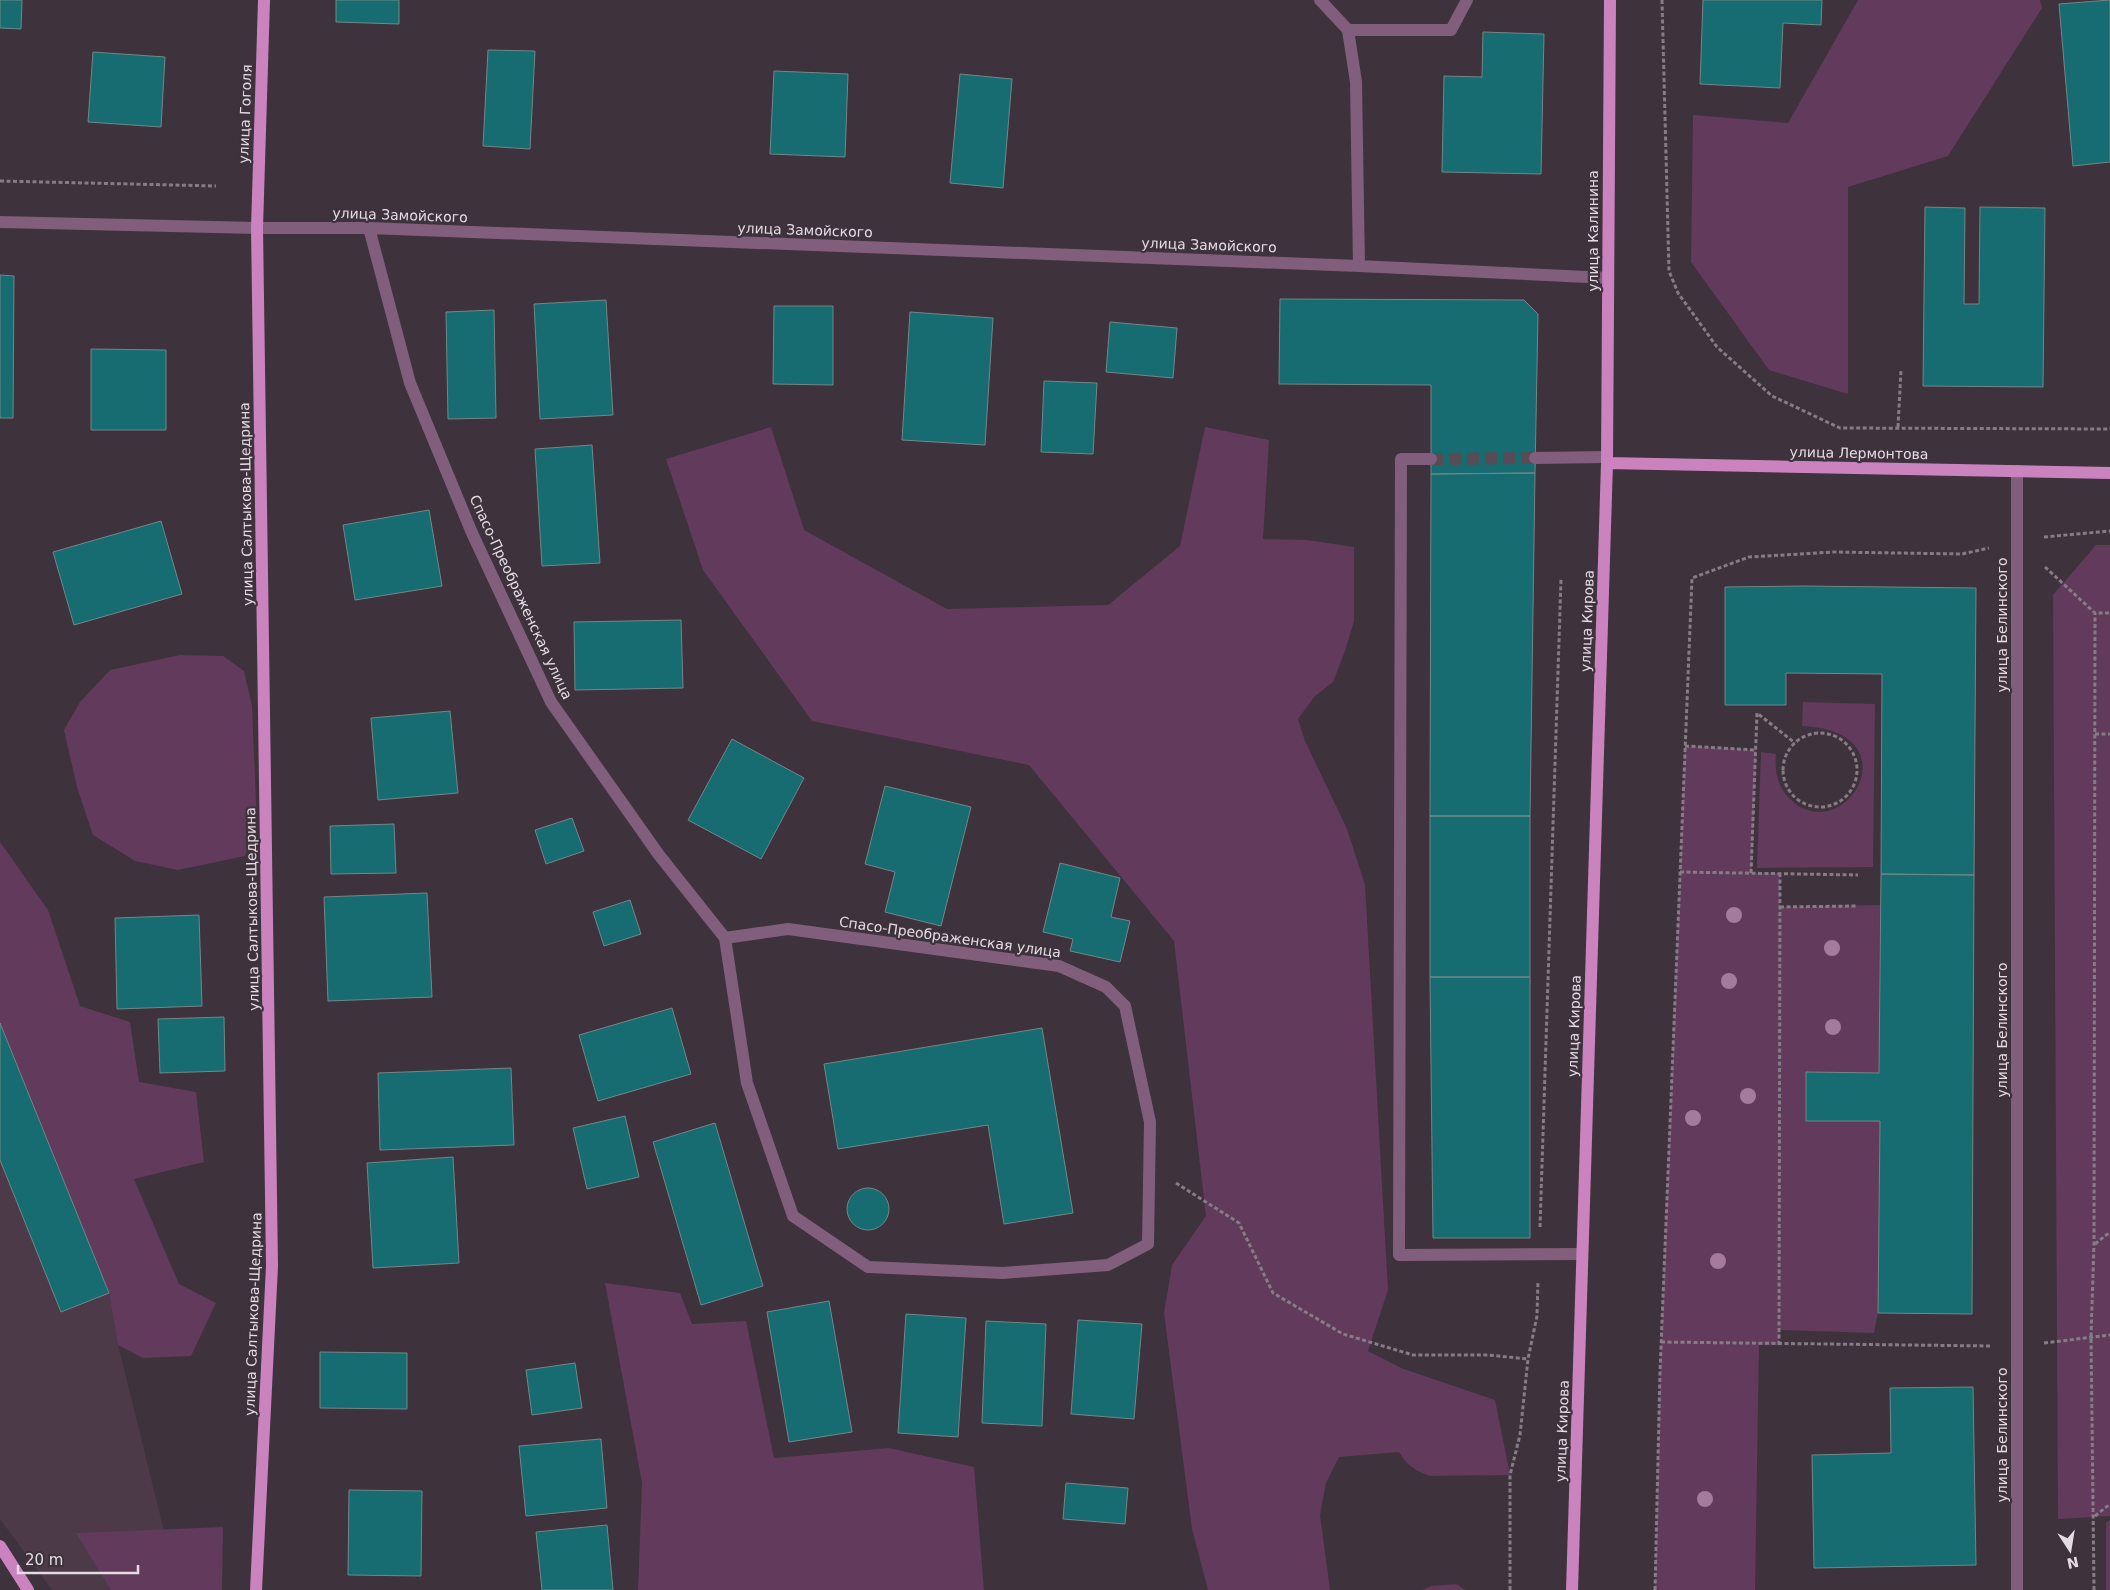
<svg xmlns="http://www.w3.org/2000/svg" width="2110" height="1590" font-family="'DejaVu Sans',sans-serif">
  <style>
    .built { fill: #4c3a48 }
    .green { fill: #623a5c }
    .building { fill: #166c71; stroke: #728788 }
    .lines { fill: none; stroke-linecap: round; stroke-linejoin: round }
    .minor-tunnel { stroke: #574c55; stroke-width: 12; stroke-dasharray: 12 6; stroke-linecap: butt }
    .path { stroke: #867c85; stroke-width: 3; stroke-dasharray: 4 2.5; stroke-linecap: butt }
    .minor { stroke: #815e7b; stroke-width: 12 }
    .major { stroke: #ca83be; stroke-width: 12 }
    .tree { fill: #a47a9d }
    .labels { text-anchor: middle; stroke-width: 4.5; stroke-linejoin: round; paint-order: stroke }
    .street-label { font-size: 14px; fill: #e4dce3; stroke: #3e323c }
  </style>
  <rect width="100%" height="100%" fill="#3e323c"/>
  <path class="built" d="M0 1023 109 1293 118 1345 173 1567 136 1590H52L0 1519Z"/>
  <path class="green" d="M1858 0H2040L2042 8 1948 156 1848 187V394L1769 370 1691 262 1693 115 1788 123Z
    M771 427 804 530 947 609 1108 605 1180 546 1205 427 1269 440 1263 539 1307 540 1354 547V621L1345 651 1333 682 1314 697 1298 719 1305 741 1347 829 1365 885 1388 1290 1368 1351 1401 1368 1495 1400 1510 1475 1430 1476C1416 1471 1406 1465 1399 1452L1339 1457 1326 1483 1320 1515 1330 1590H1208L1192 1529 1164 1313 1172 1265 1206 1216 1174 941 1029 765 812 721 703 570 666 459Z
    M2096 545H2110V1516L2058 1519 2053 595Z
    M180 655 223 656 244 671 252 706 257 827 245 856 178 870 135 861 93 835 77 787 64 730 80 702 110 670Z
    M1803 702 1875 704 1873 867 1757 868 1761 752 1776 754C1774 770 1778 788 1790 799 1844 851 1916 731 1802 726Z
    M1685 746 1756 750 1752 873H1780V907L1880 905 1879 1073H1806V1121H1880L1878 1313 1874 1333 1780 1330 1779 1345H1759L1755 1590H1655L1660 1372Z
    M0 842 48 910 80 1006 130 1022 139 1082 196 1092 204 1162 134 1179 179 1284 216 1303 191 1356 143 1358 118 1345 109 1293 0 1023Z
    M605 1283 680 1293 692 1324 746 1321 774 1458 889 1448 974 1467 984 1590H638L642 1483Z
    M2110 1520V1590H2106V1523Z
    M223 1527 222 1590H111L76 1533Z
    M1456 1584 1465 1590H1423L1431 1586Z"/>
  <path class="building" d="M0 0H22L21 29 0 28Z
    M336 0H399V24L336 22Z
    M1703 0H1822L1821 25 1783 23 1780 88 1700 84Z
    M2110 0V162L2073 166 2059 4Z
    M1483 32 1544 34 1541 174 1442 172 1444 76 1482 77Z
    M488 50 535 51 530 149 483 146Z
    M93 52 165 57 161 127 88 122Z
    M774 71 848 74 845 157 770 154Z
    M960 74 1012 79 1003 188 950 183Z
    M1925 207 1965 208 1964 304H1979L1980 207 2045 208 2043 387 1923 386Z
    M0 275 14 276 13 418H0Z
    M1280 299 1524 300 1538 314 1535 473 1431 474V385L1279 384Z
    M606 300 613 415 540 419 534 304Z
    M774 306H833V385L773 384Z
    M494 310 496 418 448 419 446 312Z
    M910 312 993 318 985 445 902 440Z
    M1110 322 1177 328 1173 378 1106 372Z
    M91 349 166 350V430H91Z
    M1044 381 1097 383 1093 454 1041 452Z
    M592 445 600 563 542 566 535 449Z
    M1535 473 1530 816H1430L1431 474Z
    M429 510 442 586 355 600 343 525Z
    M161 521 182 594 74 625 53 552Z
    M1804 586 1976 588 1974 875 1881 874 1882 674 1786 673V705H1725V587Z
    M681 620 683 688 575 690 574 622Z
    M450 711 458 793 378 800 371 718Z
    M732 739 804 778 761 859 688 820Z
    M885 786 971 807 941 926 885 912 895 872 865 864Z
    M1430 816H1530V977H1430Z
    M572 818 584 851 546 864 535 830Z
    M394 824 396 873 331 874 330 826Z
    M1060 863 1120 878 1111 917 1130 921 1120 962 1070 951 1073 939 1043 932Z
    M1881 874 1974 875 1972 1314 1878 1313 1880 1121H1806V1072L1879 1073Z
    M427 893 432 997 328 1001 324 897Z
    M630 900 641 934 604 946 593 912Z
    M199 915 202 1006 117 1009 115 918Z
    M1430 977H1530V1238H1433Z
    M672 1008 691 1074 598 1101 579 1035Z
    M224 1017 225 1071 160 1073 158 1019Z
    M0 1023 109 1293 61 1312 0 1160Z
    M1042 1028 1073 1213 1004 1224 988 1125 838 1149 824 1064Z
    M511 1068 514 1145 380 1150 378 1073Z
    M625 1116 639 1177 587 1189 573 1128Z
    M715 1123 763 1286 701 1305 653 1142Z
    M453 1157 459 1263 373 1268 367 1163Z
    M847 1209a21 21 0 1 1 42 0a21 21 0 1 1-42 0Z
    M829 1301 852 1432 789 1442 767 1312Z
    M906 1314 966 1318 958 1437 898 1433Z
    M1078 1320 1142 1324 1134 1419 1071 1414Z
    M986 1321 1046 1324 1042 1426 982 1423Z
    M320 1352 407 1353V1409L320 1408Z
    M575 1363 582 1408 532 1415 526 1370Z
    M1973 1387 1976 1565 1814 1568 1812 1455 1891 1453 1890 1388Z
    M601 1439 607 1508 526 1516 519 1446Z
    M1066 1483 1128 1488 1125 1524 1063 1519Z
    M349 1490 422 1491 421 1576 348 1575Z
    M607 1525 613 1590H542L536 1532Z"/>
  <g class="lines">
    <path class="minor-tunnel" d="M1431 459 1535 458"/>
    <path class="path" d="M1662 0 1669 271 1678 293 1717 347 1772 396 1840 428 2110 429
      M0 181 216 186
      M1898 427 1901 370
      M2044 537 2110 531
      M2045 567 2095 613H2110
      M1783 770a37 37 0 1 1 74 0a37 37 0 1 1-74 0Z
      M2095 734H2110
      M1685 746 1756 750
      M1680 872 1858 875
      M1751 873 1757 713 1795 743
      M1780 907 1856 906
      M1176 1183 1239 1223 1273 1293 1343 1334 1413 1355H1488L1528 1359
      M1540 1227 1561 579
      M2095 1244 2110 1232
      M1661 1342 1990 1346
      M2044 1343 2110 1335
      M1779 1345 1780 873
      M2095 1516 2110 1504
      M1510 1590V1475L1520 1435 1528 1359 1537 1316 1538 1281
      M1655 1590 1660 1372 1692 578 1749 557 1834 552 1962 554 1989 548
      M2094 1590 2091 1336 2094 1244 2095 613"/>
    <path class="minor" d="M1320 0 1348 30
      M0 222 257 228H369L1359 266 1608 278
      M369 228 410 383 472 533 551 702 659 855 725 938 747 1083 793 1216 868 1267 1003 1273 1108 1265 1148 1244 1150 1122 1125 1006 1106 987 1059 966 788 929 725 938
      M1359 266 1356 82 1348 30H1451L1467 0
      M1535 458 1607 457
      M1431 459H1401L1399 1255 1582 1254
      M2017 1590V471"/>
    <path class="major" d="M1607 463 2110 473
      M0 1546 28 1590
      M256 1590 272 1266 257 228 264 0
      M1572 1590 1607 463 1610 0"/>
  </g>
  <g class="tree">
    <circle cx="1734" cy="915" r="8"/>
    <circle cx="1832" cy="948" r="8"/>
    <circle cx="1729" cy="981" r="8"/>
    <circle cx="1833" cy="1027" r="8"/>
    <circle cx="1748" cy="1096" r="8"/>
    <circle cx="1693" cy="1118" r="8"/>
    <circle cx="1718" cy="1261" r="8"/>
    <circle cx="1705" cy="1499" r="8"/>
  </g>
  <g class="labels">
    <g class="street-label">
      <text transform="translate(245 114) rotate(-88)" y="5">улица Гоголя</text>
      <text transform="translate(400 215) rotate(2)" y="5">улица Замойского</text>
      <text transform="translate(805 230) rotate(2)" y="5">улица Замойского</text>
      <text transform="translate(1593 231) rotate(-90)" y="5">улица Калинина</text>
      <text transform="translate(1209 245) rotate(2)" y="5">улица Замойского</text>
      <text transform="translate(1859 453) rotate(1)" y="5">улица Лермонтова</text>
      <text transform="translate(246 504) rotate(-91)" y="5">улица Салтыкова-Щедрина</text>
      <text transform="translate(521 597) rotate(65)" y="5">Спасо-Преображенская улица</text>
      <text transform="translate(1587 621) rotate(-88)" y="5">улица Кирова</text>
      <text transform="translate(2002 625) rotate(-90)" y="5">улица Белинского</text>
      <text transform="translate(252 909) rotate(-91)" y="5">улица Салтыкова-Щедрина</text>
      <text transform="translate(950 937) rotate(8)" y="5">Спасо-Преображенская улица</text>
      <text transform="translate(1574 1026) rotate(-88)" y="5">улица Кирова</text>
      <text transform="translate(2002 1030) rotate(-90)" y="5">улица Белинского</text>
      <text transform="translate(253 1314) rotate(-88)" y="5">улица Салтыкова-Щедрина</text>
      <text transform="translate(1562 1431) rotate(-88)" y="5">улица Кирова</text>
      <text transform="translate(2002 1435) rotate(-90)" y="5">улица Белинского</text>
    </g>
  </g>
  <g transform="translate(2070 1550) rotate(168)" stroke="#3e323c" stroke-width="4" paint-order="stroke">
  <path d="M0-4L9 19L0 12L-9 19Z" fill="#e4dce3"/>
  <text y="-8" font-size="14" font-weight="bold" text-anchor="middle" fill="#e4dce3">N</text>
  </g>
  <path d="M18 1565v8h120v-8" fill="none" stroke="#e4dce3" stroke-width="2.5"/>
  <text x="25" y="1565" font-size="15" fill="#e4dce3" stroke="#3e323c" stroke-width="4" paint-order="stroke">20 m</text>
</svg>
